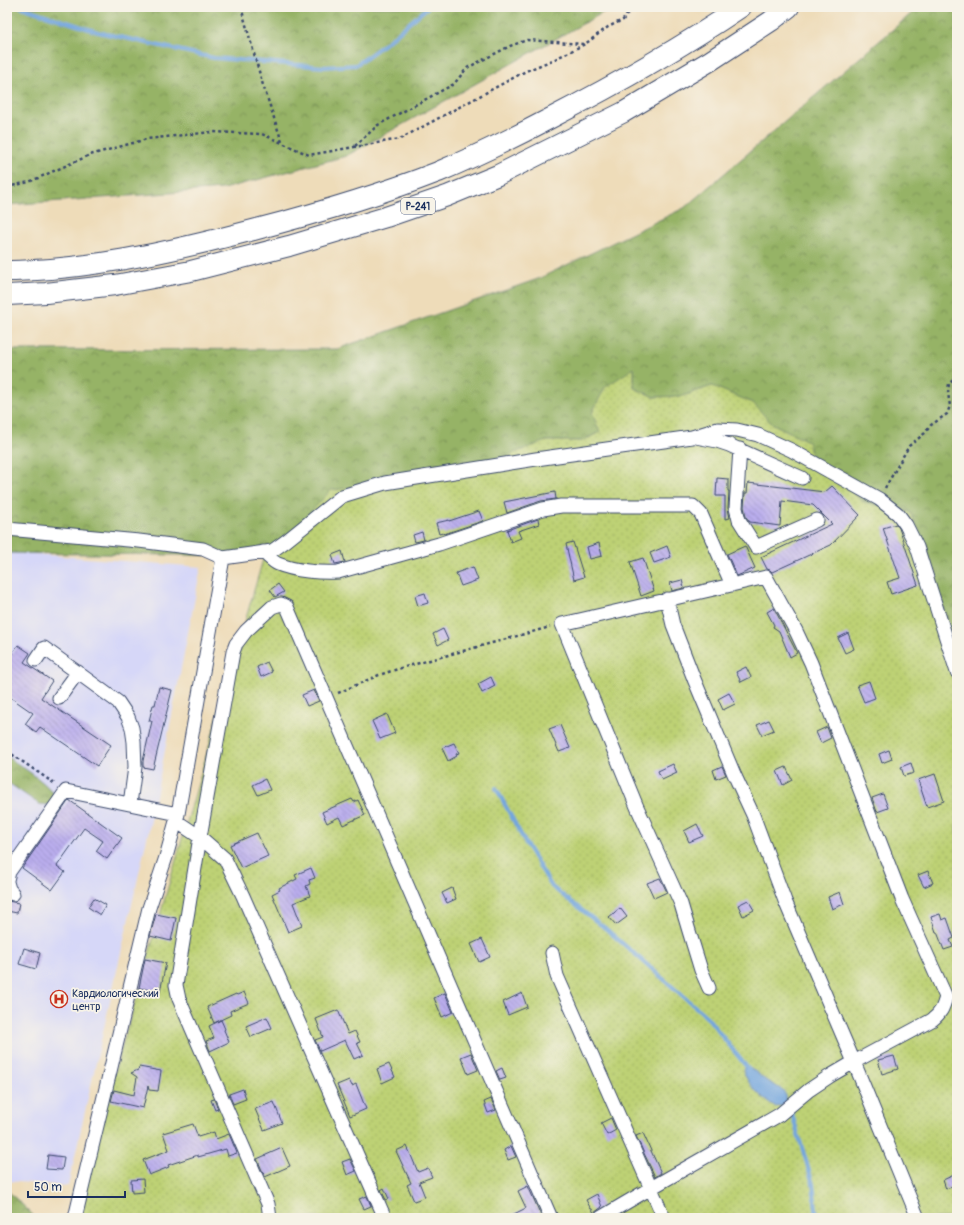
<svg xmlns="http://www.w3.org/2000/svg" width="964" height="1225" font-family="Pangolin,sans-serif">
  <style>
    .built { fill: #d6d7f8 }
    .forest { fill: url(#forest-crowns); stroke: #587162 }
    .garden { fill: url(#garden-dots); stroke: #6c8069 }
    .water { fill: #72a5de; stroke: #466a9e }
    .lines { fill: none; stroke-linecap: round; stroke-linejoin: round }
    .stream { stroke: #72a5de; stroke-width: 4 }
    .building { fill: url(#building-back-hatch) }
    .minor-casing { stroke: #3b496c; stroke-width: 15 }
    .highway-casing { stroke: #3b496c; stroke-width: 22 }
    .path { stroke: #3b496c; stroke-width: 2.5; stroke-dasharray: 3 3; stroke-linecap: butt }
    .minor { stroke: #fff; stroke-width: 13 }
    .highway { stroke: #fff; stroke-width: 20 }
    .labels { text-anchor: middle; stroke-width: 3.5; stroke-linejoin: round; paint-order: stroke }
    .shield { fill: #f7f3e8; stroke: #5d6a87; stroke-width: 1 }
    .shield-label { font-size: 10px; font-weight: bold; fill: #1b2f5e }
    .poi-label { font-size: 11px; fill: #1b2f5e; stroke: #f7f3e8; text-anchor: start }
  </style>
  <defs>
    <pattern id="forest-crowns" width="20" height="18" patternUnits="userSpaceOnUse"><rect width="20" height="18" fill="#96b366"/><path d="M2 6a3 3 0 1 1 6 0M12 15a3 3 0 1 1 6 0" fill="none" stroke="#7a9257"/></pattern>
    <pattern id="garden-dots" width="8" height="8" patternUnits="userSpaceOnUse"><rect width="8" height="8" fill="#bdd174"/><path d="M2 2h.1M6 6h.1" fill="none" stroke="#a2b467" stroke-width="1.8" stroke-linecap="round"/></pattern>
    <pattern id="building-back-hatch" width="6" height="6" patternUnits="userSpaceOnUse"><rect width="6" height="6" fill="#baaded"/><path d="M-1 5l2 2M0 0l6 6M5-1l2 2" fill="none" stroke="#968dc3"/></pattern>
  </defs>
  <rect width="100%" height="100%" fill="#f7f3e8"/>
  <filter id="ink" filterUnits="userSpaceOnUse"><feTurbulence type="fractalNoise" baseFrequency=".025" numOctaves="2"/><feDisplacementMap in="SourceGraphic" scale="8" xChannelSelector="R" yChannelSelector="G"/><feConvolveMatrix kernelMatrix="1 2 1 2 8 2 1 2 1" color-interpolation-filters="sRGB"/></filter>
  <filter id="wash" filterUnits="userSpaceOnUse"><feTurbulence type="fractalNoise" baseFrequency=".012" numOctaves="4" result="noise"/><feDisplacementMap in="SourceGraphic" scale="16" xChannelSelector="R" yChannelSelector="G"/><feGaussianBlur stdDeviation="0.9" result="paint"/><feColorMatrix in="noise" values="0 0 0 0 0 0 0 0 0 0 0 0 0 0 0 0 0 1.4 0 .05"/><feComposite in="paint" operator="in"/></filter>
  <g filter="url(#wash)">
    <rect width="100%" height="100%" fill="#eedcb9"/>
    <path class="built" d="M7 552 201 567 152 816 68 1186 7 1181Z"/>
    <path class="forest" d="M7 7H613L346 156 223 189 7 205Z
      M919 7H957V648L910 512 864 502 813 461 808 441 771 423 752 403 712 386 683 396 654 397 634 388V369L600 432 582 441H546L498 468 440 473 397 483 292 532 264 556 7 553V350L337 349 538 279 684 208Z
      M7 757C24 768 42 779 55 795L53 801 48 805 39 804 7 782Z
      M7 1190 34 1216 33 1218H7Z"/>
    <path class="garden" d="M634 368V388L654 397 683 396 712 386 753 403 771 423 808 441 813 461 864 502 910 512 925 542 939 597 957 648V1218H79L78 1198 264 556 292 532 331 490 397 483 416 471 440 473 460 460 481 466 498 468 511 454 546 441H582L600 432 592 413 605 387Z"/>
    <path class="water" d="M746 1067C756 1071 756 1072 764 1079 773 1086 792 1090 785 1105L776 1107C762 1098 748 1086 743 1070Z"/>
    <g class="lines">
      <path class="stream" d="M21 7 98 32 214 58 324 67 356 65 387 42 428 7
        M496 788 526 844 552 887 605 928 707 1017 749 1070
        M792 1114 813 1184 817 1218"/>
    </g>
    <g id="blocks">
      <path class="building" d="M717 478 728 479V491H729L728 508 730 518 725 519V496H716Z
        M748 483 825 492 832 486 860 515 831 545 772 572 770 570 767 569 761 557 832 524 813 505 782 501 780 526 750 522 746 517 744 507 745 493H747Z
        M555 492 556 499 541 501 507 513 504 502Z
        M479 511 483 521 444 534 443 533 439 534 436 523 449 520V521Z
        M538 519 539 524 518 531 521 538 511 542 507 530Z
        M896 524 899 528 918 585 891 594 887 582 900 578 883 528Z
        M422 532 424 540 415 542 413 535Z
        M573 542 584 577 574 580 566 544Z
        M599 543 602 556 590 559 587 547Z
        M667 546 671 557 654 563 650 553Z
        M745 546 755 568 737 576 727 554Z
        M342 551 345 562 335 564 332 555Z
        M643 558 654 591 641 596 630 562Z
        M473 567 478 580 461 586 456 573Z
        M682 580 684 588 672 591 670 583Z
        M278 584 284 592 275 597 270 590Z
        M425 593 428 603 418 606 415 596Z
        M774 608 797 653 790 657 779 631 773 627 774 625 767 612Z
        M443 629 448 640 438 645 433 634Z
        M848 633 854 649 845 653 838 638Z
        M18 645 30 653 24 662 52 681 41 698 111 745 97 766 40 727 36 732 25 724 33 713 7 695V661Z
        M267 662 272 672 261 677 257 667Z
        M746 667 751 677 741 682 736 672Z
        M491 677 495 686 482 693 478 684Z
        M869 681 875 698 864 702 857 685Z
        M159 687 172 690 153 769 143 767V761L152 721H149L153 705H155Z
        M314 690 319 701 307 706 302 695Z
        M729 693 735 704 723 710 718 699Z
        M387 714 395 733 380 739 372 721Z
        M769 720 774 730 762 735 757 725Z
        M560 725 570 748 559 752 549 729Z
        M827 727 831 738 821 743 816 732Z
        M454 743 459 753 456 754 457 756 448 761 442 748Z
        M889 750 892 759 882 763 879 754Z
        M911 763 914 773 904 776 901 767Z
        M673 764 677 773 662 780 658 771Z
        M722 766 726 775 716 779 713 770Z
        M786 767 792 780 783 785 777 771Z
        M935 774 944 801 927 807 918 780Z
        M265 779 270 790 258 795 253 785Z
        M883 794 888 808 877 812 872 798Z
        M352 799 354 802 358 800 365 815 343 825 339 817 327 823 322 812Z
        M69 800 122 838 107 859 96 851 103 841 84 828 57 866 65 872 52 890 22 868Z
        M697 824 703 836 689 842 684 831Z
        M257 833 268 856 241 868 230 845Z
        M311 868 315 878 309 880 310 884 306 886 310 896 293 903 302 926 288 932 272 894 280 890 279 888 297 879 295 875Z
        M928 871 933 883 924 887 918 875Z
        M660 878 667 892 654 898 647 883Z
        M452 888 456 899 447 903 442 893Z
        M840 892 844 904 832 909 828 897Z
        M94 898 106 905 100 915 88 907Z
        M748 900 754 910 743 916 738 905Z
        M7 901 19 903 17 913 7 911Z
        M620 908 627 917 616 925 609 917Z
        M156 914 176 918 171 941 150 936Z
        M940 914 942 920 947 918 954 938 950 940 953 947 944 950 937 932H936L931 917Z
        M482 939 490 957 479 962 471 944Z
        M24 948 40 953 36 969 19 964Z
        M145 959 166 963 160 992 139 988Z
        M244 992 249 1003 230 1011 231 1015 214 1023 207 1007 236 994 237 995Z
        M445 993 453 1012 442 1017 434 998Z
        M522 993 527 1007 508 1015 503 1002Z
        M338 1010 348 1034 355 1031 360 1042 357 1043 363 1055 354 1059 345 1040 320 1051 315 1040 323 1037 316 1019Z
        M267 1017 272 1028 251 1037 246 1026Z
        M221 1020 225 1029 224 1030 229 1042 210 1051 206 1041 214 1038 209 1026Z
        M471 1053 478 1070 468 1074 461 1057Z
        M894 1056 898 1069 882 1074 878 1060Z
        M389 1064 395 1077 382 1083 377 1069Z
        M139 1067 161 1071 158 1091 149 1090 148 1086 143 1108 111 1101 114 1090 134 1095 137 1077 131 1073 138 1070Z
        M502 1068 506 1078 500 1080 496 1071Z
        M349 1080 352 1086 356 1084 366 1109 350 1116 337 1085Z
        M243 1089 246 1099 233 1104 229 1094Z
        M214 1099 218 1109 215 1110 211 1100Z
        M491 1099 496 1110 488 1113 484 1102Z
        M274 1102 282 1123 264 1130 255 1109Z
        M611 1118 616 1130 607 1135 601 1123Z
        M193 1124 198 1137 214 1132 216 1139 229 1134 237 1153 228 1156 226 1149 198 1157V1155L168 1165 169 1167 149 1175 143 1160 169 1150 163 1133Z
        M643 1133 661 1173 655 1177 636 1136Z
        M407 1146 418 1172 428 1168 432 1177 419 1182 425 1197 414 1201 407 1185 411 1183 396 1151Z
        M511 1146 516 1157 508 1160 504 1150Z
        M282 1148 290 1166 265 1177 257 1159Z
        M48 1155 64 1157 62 1170 46 1169Z
        M350 1159 356 1171 347 1175 342 1162Z
        M954 1175 957 1185 946 1189 943 1180Z
        M143 1179 144 1192 132 1193 131 1180Z
        M528 1186 542 1218H506L526 1208 518 1191Z
        M384 1188 389 1199 386 1200 381 1190Z
        M597 1194 602 1207 594 1213 592 1209H591L586 1200Z
        M367 1196 371 1206 364 1209 359 1199Z"/>
    </g>
  </g>
  <g filter="url(#ink)">
    <use href="#blocks" fill-opacity="0" stroke="#3b496c" stroke-width="1"/>
    <g class="lines">
      <defs>
        <path id="minor" d="M696 437 717 441 729 445 802 478
          M740 449 736 508 739 520 756 547 817 520
          M7 529 139 541 203 549 223 558 272 551 286 541 342 496 385 483 536 459 692 437 718 429 737 430 758 435 791 450 879 499 898 514 906 525 917 547 957 672
          M263 552C268 556 273 562 278 564 295 571 320 573 338 572L439 544 543 509 561 506H693L701 514 732 585
          M667 599 673 625 694 679 734 774 753 815 785 901 854 1062 918 1218
          M36 660 44 648 118 702 128 717 132 728 134 742 135 767 130 804
          M59 698 78 672
          M176 821 200 837 225 859 243 896 385 1218
          M7 880 9 872 66 791 178 814 223 558
          M7 882 9 889 13 894
          M552 953 557 976 664 1218
          M75 1218 149 908 166 857 178 814
          M270 1218 268 1204 179 999 176 985 200 837 233 652 236 644 246 631 272 607 281 604 287 607 551 1218
          M600 1218 651 1188 779 1115 809 1090 830 1076 854 1062 932 1020C941 1013 943 1008 946 997L902 899 811 663 796 631 766 577 562 624 637 807 681 904 689 931 701 970 709 988"/>
        <path id="highway" d="M7 271C21 271 36 270 51 269 120 263 189 247 257 229 318 213 379 195 438 172 476 156 513 138 549 119 615 85 679 49 741 7
          M7 295 46 293 115 285 191 271 289 246 386 217 447 196 498 175 624 112 710 61 771 21 789 7"/>
      </defs>
      <use href="#minor" class="minor-casing"/>
      <use href="#highway" class="highway-casing"/>
      <path class="path" d="M241 7 262 82 282 142
        M355 146 378 125 454 84 467 68 510 46 527 40 583 44
        M7 187 29 182 90 155 147 139 212 132 262 134 309 155 400 139 526 71 555 59 585 44 608 27 623 20 632 7
        M885 488 909 446 925 433 931 425 947 414 950 406 948 393 949 383 957 378
        M338 693 379 675 401 668 550 627
        M7 751 55 784"/>
      <use href="#minor" class="minor"/>
      <use href="#highway" class="highway"/>
    </g>
  </g>
  <defs>
    <symbol id="hospital-ring" viewBox="-11 -11 22 22"><circle r="9.5" fill="#f7f3e8" stroke="#c8321e" stroke-width="1.5"/><path d="M-5-5h3v3.5h4V-5h3V5h-3V1.5h-4V5h-3Z" fill="#c8321e"/></symbol>
  </defs>
  <g fill-rule="evenodd">
    <use href="#hospital-ring" x="49" y="989" width="20" height="20"/>
  </g>
  <g class="labels">
    <rect class="shield" x="401" y="198" width="34" height="16" rx="3"/>
    <g class="shield-label">
      <text x="418" y="210">Р-241</text>
    </g>
    <g class="poi-label">
      <text x="72" y="997">Кардиологический<tspan x="72" dy="13">центр</tspan></text>
    </g>
  </g>
  <rect width="964" height="1225" fill="none" stroke="#f7f3e8" stroke-width="24"/>
  <path d="M28 1191v6h97v-6" fill="none" stroke="#1b2f5e" stroke-width="2"/>
  <text x="34" y="1191" font-size="12" fill="#1b2f5e" stroke="#f7f3e8" stroke-width="3" paint-order="stroke">50 m</text>
</svg>
